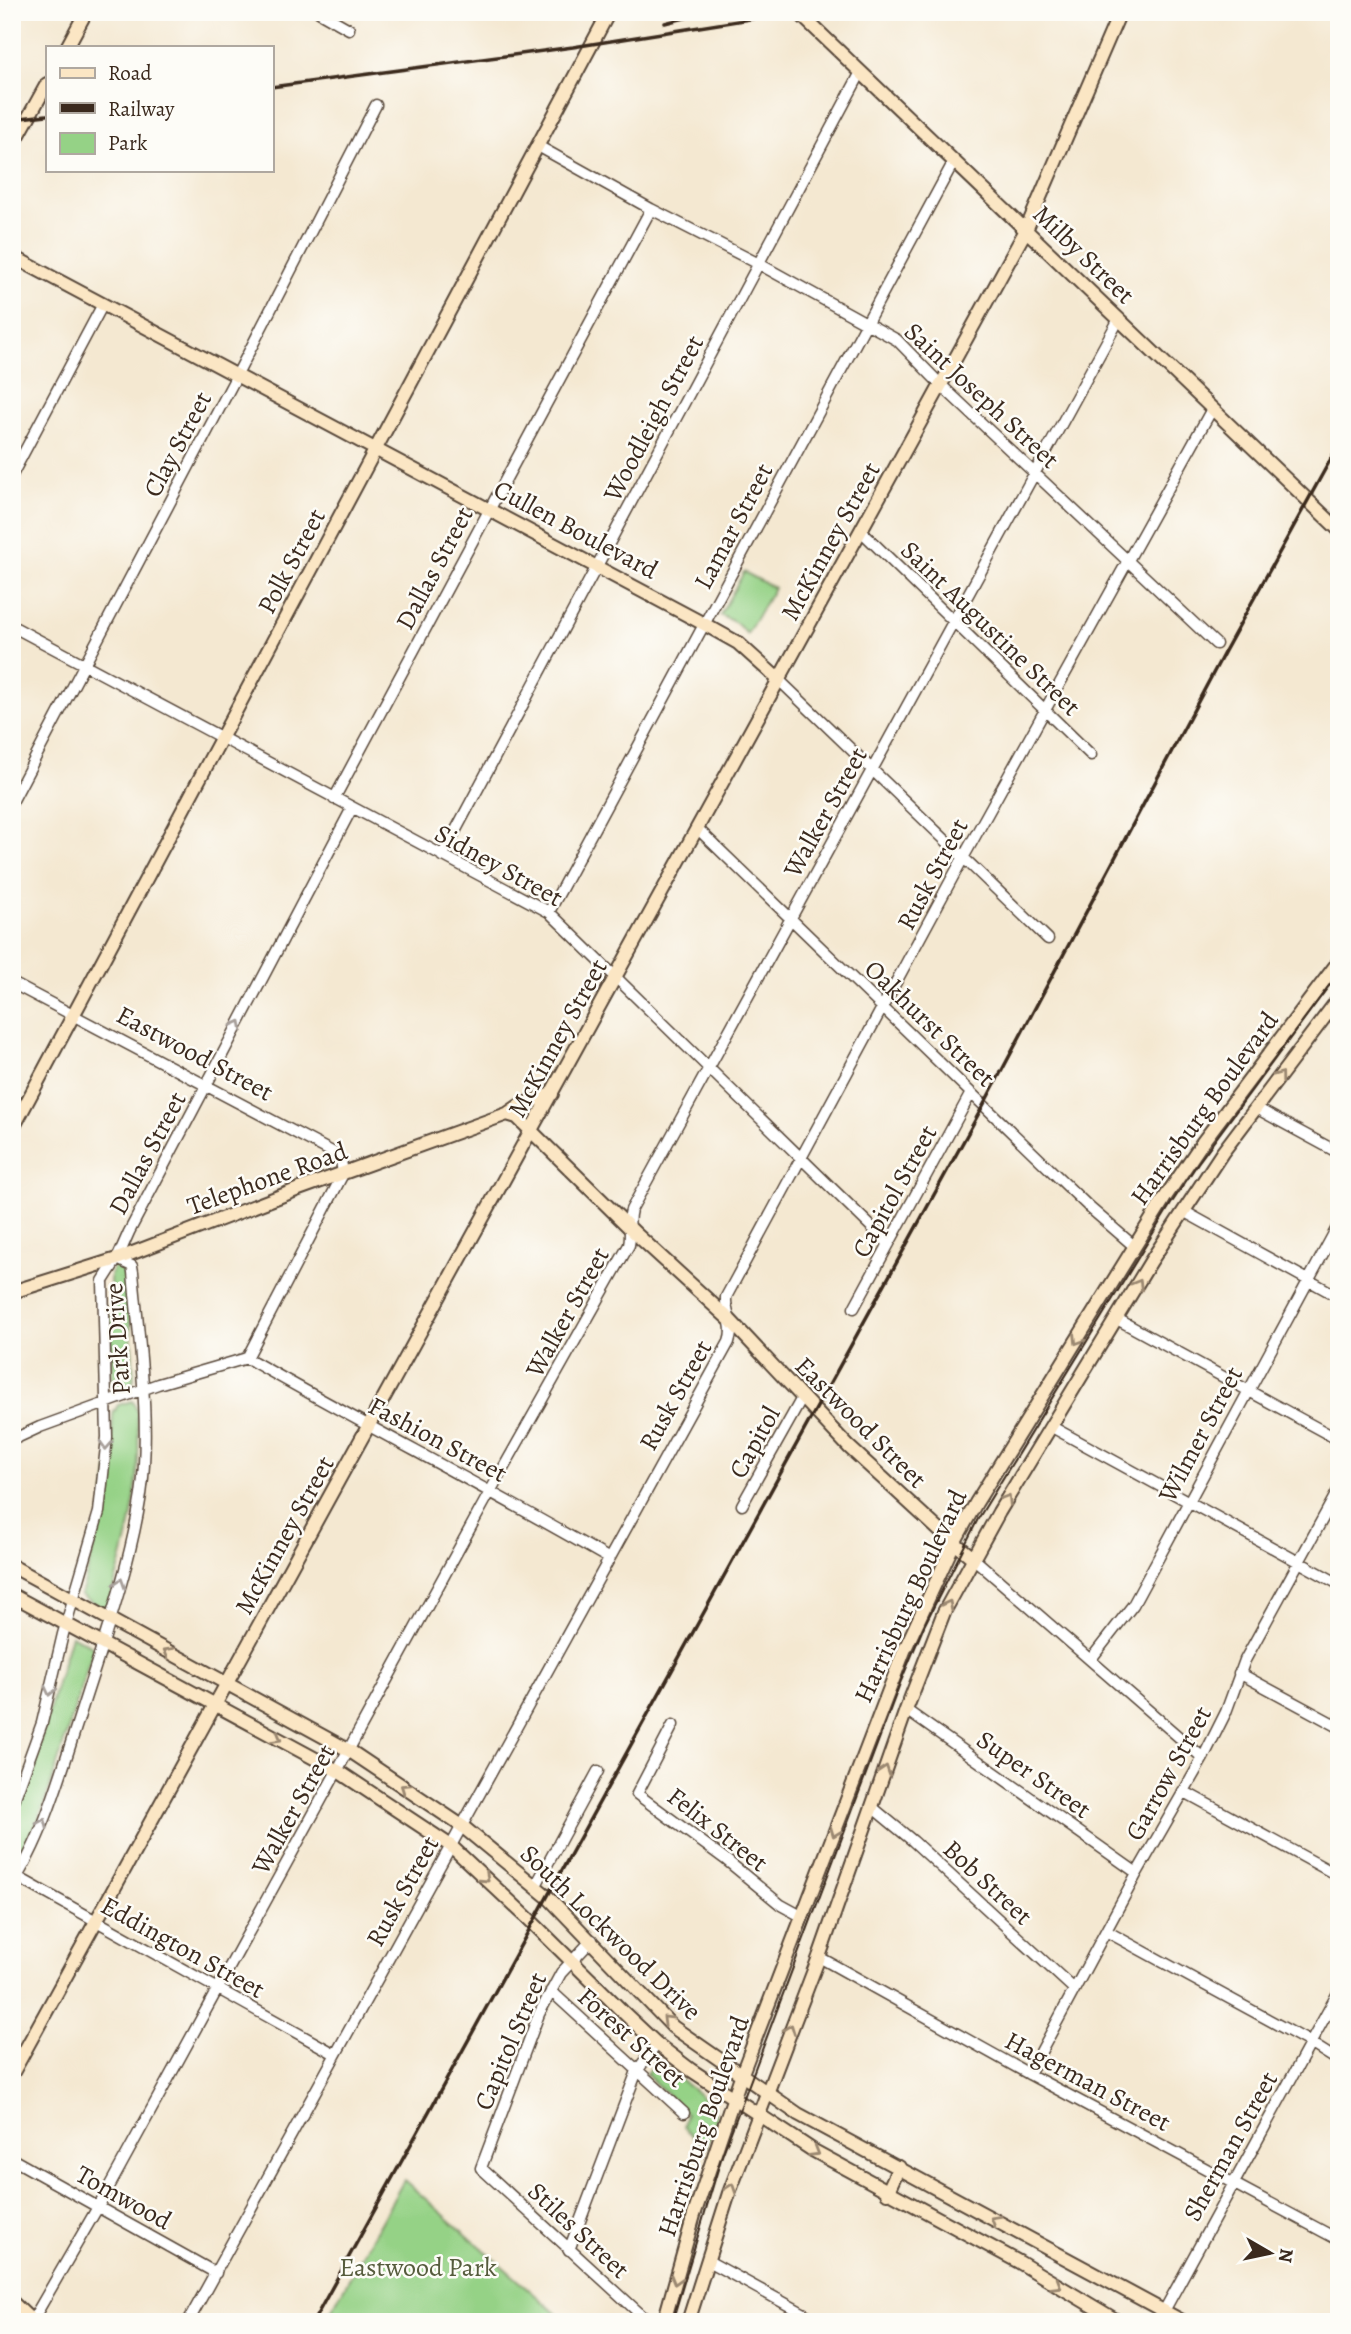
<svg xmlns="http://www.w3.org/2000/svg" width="1351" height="2334" font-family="Alegreya,serif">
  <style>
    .green { fill: #95d286; stroke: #687e52; stroke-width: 2 }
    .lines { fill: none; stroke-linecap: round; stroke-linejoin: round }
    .street-casing { stroke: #574639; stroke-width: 13 }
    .secondary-casing { stroke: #574639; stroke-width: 16 }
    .street { stroke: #fff; stroke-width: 10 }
    .secondary { stroke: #fbe6c4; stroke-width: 12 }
    .tram { stroke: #3b2a1e; stroke-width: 2 }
    .rail { stroke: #3b2a1e; stroke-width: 3.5 }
    .oneway { stroke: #a79f9a }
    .oneway2 { stroke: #9b8871 }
    .labels { text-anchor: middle; stroke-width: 5; stroke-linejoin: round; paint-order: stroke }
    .street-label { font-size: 26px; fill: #3b2a1e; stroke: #fdfcf7 }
    .park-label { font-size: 26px; fill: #565c3d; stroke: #fdfcf7 }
  </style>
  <rect width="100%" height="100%" fill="#fdfcf7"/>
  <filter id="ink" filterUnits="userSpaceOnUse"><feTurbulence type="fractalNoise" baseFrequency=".0143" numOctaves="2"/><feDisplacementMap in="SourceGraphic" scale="14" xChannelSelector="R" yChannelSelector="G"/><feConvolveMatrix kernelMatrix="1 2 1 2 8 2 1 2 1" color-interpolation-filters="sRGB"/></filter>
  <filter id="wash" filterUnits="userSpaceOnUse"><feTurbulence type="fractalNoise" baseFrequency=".00686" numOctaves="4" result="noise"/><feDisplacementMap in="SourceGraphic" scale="28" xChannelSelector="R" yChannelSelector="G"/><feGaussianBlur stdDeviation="1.57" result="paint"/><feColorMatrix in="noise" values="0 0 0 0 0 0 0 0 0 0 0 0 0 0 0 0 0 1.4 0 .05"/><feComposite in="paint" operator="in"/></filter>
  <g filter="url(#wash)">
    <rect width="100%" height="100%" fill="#f4e8d1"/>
    <path class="green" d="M744 572 774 588 747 634 736 623 720 615Z
      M122 1263 127 1268 134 1379 130 1388 119 1392 113 1390 112 1384 110 1275 114 1266Z
      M132 1401C139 1409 137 1422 138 1432 141 1493 126 1549 108 1605L102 1608 81 1595C99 1532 111 1480 113 1414L118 1405Z
      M71 1635 92 1646 93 1650 49 1790 38 1820 17 1862 12 1866V1819L36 1756Z
      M655 2062 662 2065C673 2075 716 2104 716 2116 717 2125 709 2139 706 2148L683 2127 686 2113 646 2074Z
      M404 2180 566 2322H325Z"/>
  </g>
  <g filter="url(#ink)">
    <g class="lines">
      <defs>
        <path id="street" d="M319 12 349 29
          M545 12H568
          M538 146 651 209 759 264 897 340 942 386 1216 644
          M12 475 103 304
          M861 531 1091 755
          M12 626 549 912 889 1244
          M779 680 1048 939
          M334 799 651 209
          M12 802 237 375 376 105
          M698 829 1090 1208 1134 1246
          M442 856 861 72
          M549 912 954 161
          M12 983 334 1153 341 1160 343 1174 247 1358 158 1384 40 1427 12 1440
          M1256 1108 1339 1153
          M1185 1212 1339 1297
          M854 1308 971 1093
          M1117 1319 1339 1440
          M247 1358C366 1426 489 1489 608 1558
          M1052 1427 1339 1584
          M742 1505 802 1398
          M973 1558 1203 1758
          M1091 1659 1133 1605 1339 1224
          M1239 1673 1339 1727
          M906 1710 1137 1873
          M673 1725 637 1794 725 1859 781 1905 803 1917
          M1183 1791 1339 1876
          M12 1806 42 1723 63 1634 99 1512 107 1437 103 1281 117 1259 129 1232 352 808
          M872 1807 913 1841 1074 1989
          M12 1874 335 2054
          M12 1884C42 1842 62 1770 78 1721 101 1647 129 1572 141 1495 151 1426 139 1342 133 1272L132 1266 117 1259
          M535 1887 598 1771
          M1106 1931 1304 2039 1339 2061
          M592 1940 561 1973 539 2014 481 2168 649 2322
          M819 1957 1029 2074 1339 2240
          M551 1991 684 2113
          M1029 2074 1137 1873 1203 1758 1226 1712 1245 1660 1339 1489
          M12 2159 216 2273
          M569 2250 637 2071 657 2044
          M708 2261 819 2322
          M32 2321 98 2207 491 1490 629 1245C632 1232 627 1222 631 1210L1119 319
          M188 2322 729 1342C735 1326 725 1313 726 1297L963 858 1212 409
          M1158 2322 1339 1991"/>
        <path id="secondary" d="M798 12 1339 530
          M67 47 86 12
          M12 147 47 84
          M12 256 704 624 738 643 779 680
          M507 1114 517 1117 636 1234 730 1320 849 1447 939 1530 973 1558
          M12 1130 609 12
          M12 1292 117 1259 299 1189 507 1114 520 1105 552 1094
          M12 1566 350 1751 462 1826 548 1897 673 2027 798 2114 1184 2322
          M12 1595 338 1771 451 1846 533 1923 622 2011 657 2044 691 2070 814 2151 1019 2262 1119 2322
          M12 2074 1026 230 1120 12
          M887 2193 899 2167
          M12 2302 33 2322
          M664 2322 694 2215 741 2076 904 1651 954 1543 976 1503 1164 1199 1202 1143 1339 961
          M688 2322 729 2193 819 1957 906 1710 944 1612 999 1512 1151 1261 1222 1153 1339 998"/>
      </defs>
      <use href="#street" class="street-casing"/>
      <use href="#secondary" class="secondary-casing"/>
      <use href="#street" class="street"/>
      <use href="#secondary" class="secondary"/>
      <path class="tram" d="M672 2322 722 2156 901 1681 924 1626 978 1519 1171 1204 1198 1163 1339 972"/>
      <path class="rail" d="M665 23 708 12
        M271 87 573 47 794 12
        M12 119 47 115
        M313 2322 984 1104 1225 651 1339 444"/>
    </g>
    <defs><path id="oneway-chevron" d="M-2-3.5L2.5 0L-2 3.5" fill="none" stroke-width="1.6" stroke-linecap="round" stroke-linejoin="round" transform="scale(1.75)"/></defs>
    <g class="oneway">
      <use href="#oneway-chevron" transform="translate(238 1025) rotate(-62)"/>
      <use href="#oneway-chevron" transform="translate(106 1445) rotate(93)"/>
      <use href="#oneway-chevron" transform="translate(120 1583) rotate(-72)"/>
      <use href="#oneway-chevron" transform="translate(50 1691) rotate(103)"/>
      <use href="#oneway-chevron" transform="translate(43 1823) rotate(-66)"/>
    </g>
    <g class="oneway2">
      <use href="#oneway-chevron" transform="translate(1280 1076) rotate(-53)"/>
      <use href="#oneway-chevron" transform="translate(1138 1284) rotate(-60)"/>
      <use href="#oneway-chevron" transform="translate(1078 1340) rotate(122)"/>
      <use href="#oneway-chevron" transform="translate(1007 1499) rotate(-58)"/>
      <use href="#oneway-chevron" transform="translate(948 1605) rotate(-63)"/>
      <use href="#oneway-chevron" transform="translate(168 1652) rotate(-151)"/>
      <use href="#oneway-chevron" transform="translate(277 1738) rotate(29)"/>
      <use href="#oneway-chevron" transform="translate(885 1770) rotate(-71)"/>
      <use href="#oneway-chevron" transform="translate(405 1788) rotate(-146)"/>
      <use href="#oneway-chevron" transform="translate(835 1832) rotate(111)"/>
      <use href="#oneway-chevron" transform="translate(485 1878) rotate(43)"/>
      <use href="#oneway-chevron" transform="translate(667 2020) rotate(-135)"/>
      <use href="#oneway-chevron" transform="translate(790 2029) rotate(-69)"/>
      <use href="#oneway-chevron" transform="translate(815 2152) rotate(31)"/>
      <use href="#oneway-chevron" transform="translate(731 2188) rotate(-71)"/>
      <use href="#oneway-chevron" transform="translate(995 2220) rotate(-150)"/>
      <use href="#oneway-chevron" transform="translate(676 2280) rotate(106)"/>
      <use href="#oneway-chevron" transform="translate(1057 2285) rotate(31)"/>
    </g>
  </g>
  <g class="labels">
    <g class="street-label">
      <text transform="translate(1084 254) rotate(44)" y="9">Milby Street</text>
      <text transform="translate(982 395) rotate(43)" y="9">Saint Joseph Street</text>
      <text transform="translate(653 418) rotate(-62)" y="9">Woodleigh Street</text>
      <text transform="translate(177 444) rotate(-62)" y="9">Clay Street</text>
      <text transform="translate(733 526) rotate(-62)" y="9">Lamar Street</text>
      <text transform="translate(576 529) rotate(28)" y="9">Cullen Boulevard</text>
      <text transform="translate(830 541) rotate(-61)" y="9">McKinney Street</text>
      <text transform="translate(291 561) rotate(-62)" y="9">Polk Street</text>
      <text transform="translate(434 568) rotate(-62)" y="9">Dallas Street</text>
      <text transform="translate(991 628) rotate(44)" y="9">Saint Augustine Street</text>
      <text transform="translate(825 812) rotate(-61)" y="9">Walker Street</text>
      <text transform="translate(499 865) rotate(29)" y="9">Sidney Street</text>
      <text transform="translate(932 874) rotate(-62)" y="9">Rusk Street</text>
      <text transform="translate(930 1023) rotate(44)" y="9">Oakhurst Street</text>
      <text transform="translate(557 1038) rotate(-61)" y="9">McKinney Street</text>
      <text transform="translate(195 1053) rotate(28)" y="9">Eastwood Street</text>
      <text transform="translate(1204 1108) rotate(-54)" y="9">Harrisburg Boulevard</text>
      <text transform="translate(147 1153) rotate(-62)" y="9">Dallas Street</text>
      <text transform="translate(267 1178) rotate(-20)" y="9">Telephone Road</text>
      <text transform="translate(894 1191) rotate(-61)" y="9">Capitol Street</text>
      <text transform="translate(567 1312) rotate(-61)" y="9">Walker Street</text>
      <text transform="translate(117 1339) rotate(-94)" y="9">Park Drive</text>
      <text transform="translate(675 1395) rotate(-61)" y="9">Rusk Street</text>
      <text transform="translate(861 1422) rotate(45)" y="9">Eastwood Street</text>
      <text transform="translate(1200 1434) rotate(-62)" y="9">Wilmer Street</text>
      <text transform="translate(438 1439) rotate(28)" y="9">Fashion Street</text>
      <text transform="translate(754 1442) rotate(-61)" y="9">Capitol</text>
      <text transform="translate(284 1535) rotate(-61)" y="9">McKinney Street</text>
      <text transform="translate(910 1596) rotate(-65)" y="9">Harrisburg Boulevard</text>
      <text transform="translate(1168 1773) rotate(-61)" y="9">Garrow Street</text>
      <text transform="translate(1034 1774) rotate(35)" y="9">Super Street</text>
      <text transform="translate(293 1809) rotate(-61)" y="9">Walker Street</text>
      <text transform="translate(718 1829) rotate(38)" y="9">Felix Street</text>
      <text transform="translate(988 1882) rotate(43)" y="9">Bob Street</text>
      <text transform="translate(402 1891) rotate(-61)" y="9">Rusk Street</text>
      <text transform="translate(611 1932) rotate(44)" y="9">South Lockwood Drive</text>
      <text transform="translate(183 1947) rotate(29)" y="9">Eddington Street</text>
      <text transform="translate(632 2037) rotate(42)" y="9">Forest Street</text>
      <text transform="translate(510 2041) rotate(-67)" y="9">Capitol Street</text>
      <text transform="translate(1088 2081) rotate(28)" y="9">Hagerman Street</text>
      <text transform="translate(703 2126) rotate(-71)" y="9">Harrisburg Boulevard</text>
      <text transform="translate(1230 2146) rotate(-61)" y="9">Sherman Street</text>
      <text transform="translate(124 2197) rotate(29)" y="9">Tomwood</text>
      <text transform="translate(579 2230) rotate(43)" y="9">Stiles Street</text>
    </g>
    <g class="park-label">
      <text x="418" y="2276">Eastwood Park</text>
    </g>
  </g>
  <rect width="1351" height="2334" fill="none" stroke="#fdfcf7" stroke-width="42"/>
  <rect x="46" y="46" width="228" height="126" fill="#fdfcf7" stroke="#afa8a0" stroke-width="2"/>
  <rect x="60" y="68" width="35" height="10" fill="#fbe6c4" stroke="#afa8a0" stroke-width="2"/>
  <text x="108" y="80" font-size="21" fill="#3b2a1e">Road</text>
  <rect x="60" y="103" width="35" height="10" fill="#3b2a1e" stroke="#afa8a0" stroke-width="2"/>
  <text x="108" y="116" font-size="21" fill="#3b2a1e">Railway</text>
  <rect x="60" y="133" width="35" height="21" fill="#95d286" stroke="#afa8a0" stroke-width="2"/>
  <text x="108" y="150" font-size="21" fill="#3b2a1e">Park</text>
  <g transform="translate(1270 2253) rotate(99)" stroke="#fdfcf7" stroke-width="5" paint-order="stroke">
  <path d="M0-5L12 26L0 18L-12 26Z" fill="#3b2a1e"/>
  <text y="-10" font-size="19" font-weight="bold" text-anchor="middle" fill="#3b2a1e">N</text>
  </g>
</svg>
